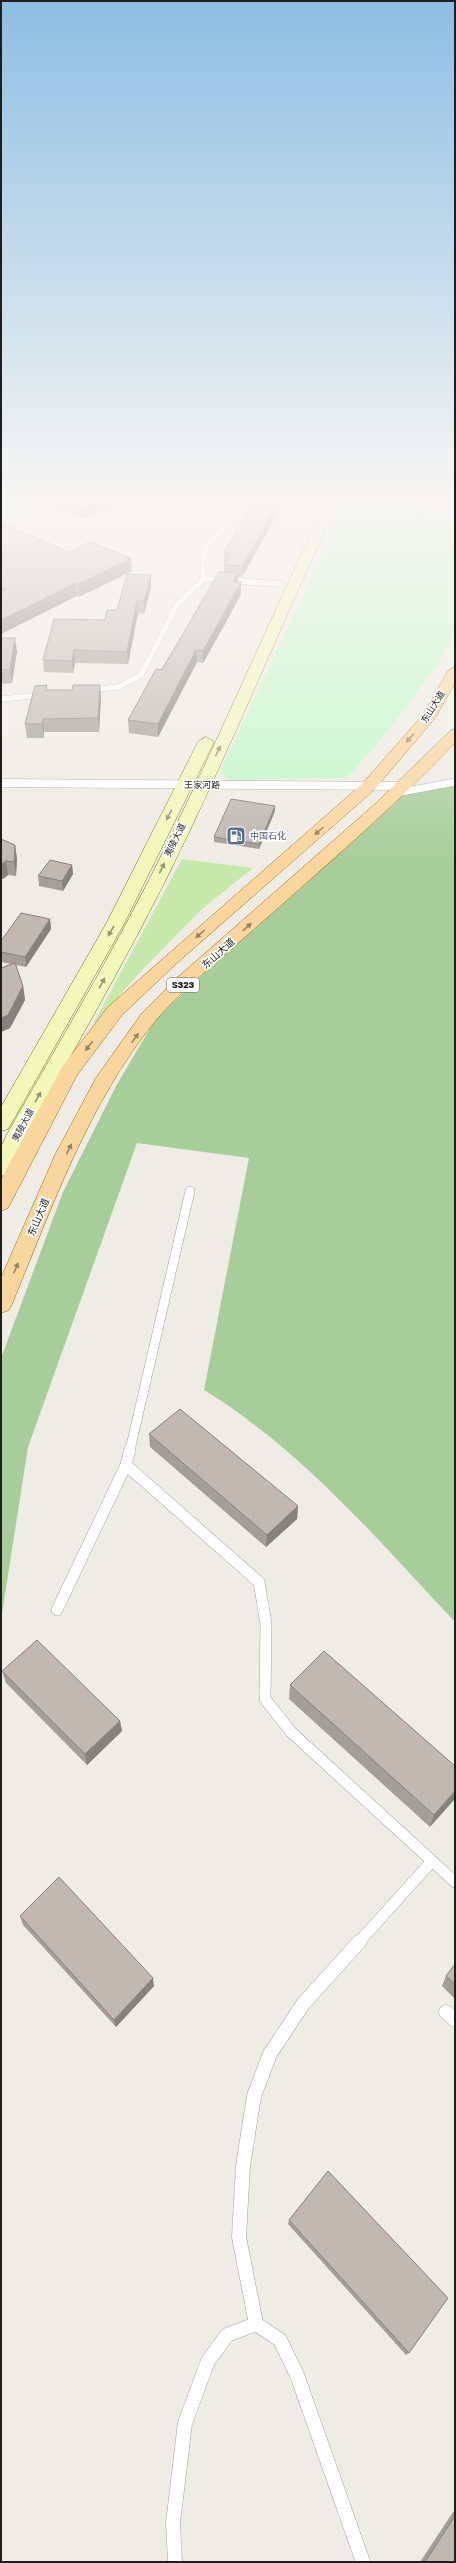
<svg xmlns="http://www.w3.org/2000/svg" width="456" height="2563" font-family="'Golos Text','Noto Sans SC',sans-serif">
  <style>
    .grass { fill: #c7e8ab }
    .forest { fill: #a7ce9a }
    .park { fill: #c2f8c9 }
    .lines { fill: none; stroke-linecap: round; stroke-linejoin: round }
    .service-far4-casing { stroke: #a5a5a5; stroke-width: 6 }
    .service-far3-casing { stroke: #a5a5a5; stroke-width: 8 }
    .service-far2-casing { stroke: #a5a5a5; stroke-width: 10 }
    .service-far1-casing { stroke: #a5a5a5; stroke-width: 12 }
    .service-casing { stroke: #a5a5a5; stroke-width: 15 }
    .minor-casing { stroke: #a5a5a5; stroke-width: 1 }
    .tertiary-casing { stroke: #a5a5a5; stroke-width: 1 }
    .secondary-casing { stroke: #637407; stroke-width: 1 }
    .primary-casing { stroke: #966b03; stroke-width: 1 }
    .service-far4 { stroke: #fff; stroke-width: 5.5 }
    .service-far3 { stroke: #fff; stroke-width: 7 }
    .service-far2 { stroke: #fff; stroke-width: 9 }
    .service-far1 { stroke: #fff; stroke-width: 11 }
    .service { stroke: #fff; stroke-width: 14 }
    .minor { fill: #fff; fill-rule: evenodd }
    .tertiary { fill: #fff; fill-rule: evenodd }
    .secondary { fill: #f2f8ba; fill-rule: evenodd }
    .primary { fill: #fad69f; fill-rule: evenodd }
    .wall { fill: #a59e98 }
    .shaded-wall { fill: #86817c }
    .building { fill: #c0b8b1; stroke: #86817c }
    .oneway { fill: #978365 }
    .oneway2 { fill: #939674 }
    .labels { text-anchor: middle; stroke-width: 3.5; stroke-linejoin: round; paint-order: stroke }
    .far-street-label { font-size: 9px; fill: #1e1e1e; stroke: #fff }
    .far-service-label { font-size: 9px; fill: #4e5e75; stroke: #fff; text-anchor: start }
    .shield { fill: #fff; stroke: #626262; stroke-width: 1 }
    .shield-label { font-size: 9px; font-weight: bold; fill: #1e1e1e }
    .street-label { font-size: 10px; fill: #1e1e1e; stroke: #fff }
  </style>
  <rect width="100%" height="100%" fill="#efece5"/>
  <path class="grass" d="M182 859 253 868 203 908 141 971 91 1028Z"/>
  <path class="forest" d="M455 785V1622C377 1539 302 1450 204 1390L249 1158 137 1143 28 1447 1 1620V1358L63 1192 116 1086 155 1020 234 944 398 795Z"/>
  <path class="park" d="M347 502 455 513V633L436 667 382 738 347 778 229 780 220 772Z"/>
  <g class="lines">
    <defs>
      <path id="service-far4" d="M358 502 438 511
        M1 514 18 507
        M90 690 118 687 141 675 177 605 204 579C198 547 216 538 235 516L232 502
        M1 699 43 695"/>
      <path id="service-far3" d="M396 793 455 782"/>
      <path id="service-far2" d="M130 1450 190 1191"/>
      <path id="service-far1" d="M126 1465 259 1582 266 1623 265 1699 291 1732 455 1882
        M57 1610 126 1465 130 1449
        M359 1942 432 1861"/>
      <path id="service" d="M446 2012 455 2020
        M256 2324 239 2237 243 2166 254 2096 270 2054 303 2004 360 1941
        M175 2562 173 2523 185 2423 208 2361 227 2335 256 2324 280 2340 297 2375 363 2562"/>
      <path id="minor" d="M204 576 279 581 284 584 279 587 200 581V577Z"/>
      <path id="tertiary" d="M1 779 403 782 410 786 403 790 1 787Z"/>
      <path id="secondary" d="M326 502H338C272 644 214 790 141 928 104 998 64 1067 26 1136L11 1169 8 1174 1 1176V1147L6 1136C45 1067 86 998 124 928 198 790 258 644 326 502Z
        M206 737 214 742 124 924 11 1124 8 1129 1 1131V1107L106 924 198 742Z"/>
      <path id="primary" d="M455 667V683L435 718 374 790 177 963 122 1015 77 1075 8 1208 1 1211V1180L6 1170 62 1067 108 1007 362 784 422 716 448 671Z
        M455 729V743C392 809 323 868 254 929 221 959 184 987 155 1021 88 1104 52 1207 12 1304L9 1310 1 1313V1278L55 1155 96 1078 142 1013 178 977 375 804 450 731Z"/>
    </defs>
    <use href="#service-far4" class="service-far4-casing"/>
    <use href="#service-far3" class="service-far3-casing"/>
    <use href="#service-far2" class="service-far2-casing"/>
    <use href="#service-far1" class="service-far1-casing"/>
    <use href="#service" class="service-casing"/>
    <use href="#minor" class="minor-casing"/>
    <use href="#tertiary" class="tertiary-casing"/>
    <use href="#secondary" class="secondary-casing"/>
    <use href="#primary" class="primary-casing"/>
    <use href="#service-far4" class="service-far4"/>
    <use href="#service-far3" class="service-far3"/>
    <use href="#service-far2" class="service-far2"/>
    <use href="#service-far1" class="service-far1"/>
    <use href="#service" class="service"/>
    <use href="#minor" class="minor"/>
    <use href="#tertiary" class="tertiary"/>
    <use href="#secondary" class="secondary"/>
    <use href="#primary" class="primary"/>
  </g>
  <path class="wall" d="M41 502H119L84 518Z
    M195 502H208V507Z
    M254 502H284L242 577H238V581L241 594 225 624 203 663 197 662 158 737 129 733 128 720 224 572V565L225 563H224V552Z
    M1 523 69 552 132 571 79 597 77 596 1 634Z
    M151 575V587L144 614 138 613 128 664 75 663 73 673 44 672 43 660 105 620 117 610Z
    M1 638 17 651 12 683 1 684Z
    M47 690 101 698 99 732H44V738H27L25 724Z
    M275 811 259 849 214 842V837Z
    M1 839 15 845 17 859 16 876 8 875 3 879H1Z
    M72 865 73 874 63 891 39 886 38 876Z
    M50 919 51 929 26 967 16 965 23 986 25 1000 10 1028 1 1032V968L11 964 1 962V941Z
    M149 1434 298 1506 297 1519 266 1547 150 1447Z
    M2 1671 120 1721 122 1731 87 1765 6 1683Z
    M290 1685 455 1766 430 1827 289 1699Z
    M20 1916 154 1986 116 2027 23 1925Z
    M455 1964V1999L442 1986 446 1976Z
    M289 2220 409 2353 406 2355 288 2224Z
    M453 2512H455V2562H420Z"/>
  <path class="shaded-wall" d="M94 502H119L84 518 83 507Z
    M278 502H284L242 577V566Z
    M131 558 132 571 79 597 78 584Z
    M238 573V585L233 581Z
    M151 575V587L144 614V601Z
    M241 582V594L225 624 203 663V651Z
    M76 583 77 596 1 634V620Z
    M137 601 138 613 128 664 127 652Z
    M15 638 17 651 12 683 10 670Z
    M74 650 75 663 73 673 72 661Z
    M196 650 197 662 158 737V724Z
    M100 685 101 698 99 732 98 718Z
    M43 719 44 732V738L42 724Z
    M275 806V811L259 849V844Z
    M15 845 17 859 16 876 14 862Z
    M6 861 8 875 3 879 1 865Z
    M72 865 73 874 63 891 62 881Z
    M50 919 51 929 26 967 25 957Z
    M23 986 25 1000 10 1028 1 1032V1018Z
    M298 1506 297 1519 266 1547 267 1535Z
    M120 1721 122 1731 87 1765 85 1754Z
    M455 1791V1799L430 1827 434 1815Z
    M153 1978 154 1986 116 2027 114 2020Z"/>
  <path class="building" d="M70 502H94L83 507Z
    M254 502H278L242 566 224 565 231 553 224 552Z
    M1 523 69 552 90 542 131 558 78 584 76 583 1 620V593L7 589 1 587Z
    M219 572 238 573 233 581 241 582 225 611 203 651 196 650 158 724 128 720 156 669 162 670Z
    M127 574 151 575 144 601H137L127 652 74 650 72 661 43 660 54 619 105 620 107 610H117Z
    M1 638H15L10 670H1Z
    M47 685 46 690H72L73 685H100L98 718 43 719 42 724H25L35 686Z
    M231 799 275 806 259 844 214 837Z
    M1 839 15 845 14 862 6 861 1 865Z
    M50 860 72 865 62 881 38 876Z
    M21 913 50 919 25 957 1 952V941Z
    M15 963 23 986 8 1015 1 1018V968Z
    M180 1409 298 1506 267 1535 149 1434Z
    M37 1640 120 1721 85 1754 2 1671Z
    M324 1651 455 1766V1791L434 1815 290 1685Z
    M59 1877 153 1978 114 2020 20 1916Z
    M455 1964V1984L446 1976Z
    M328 2171 448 2298 409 2353 289 2220Z
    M455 2516V2562H425Z"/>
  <defs><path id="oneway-solid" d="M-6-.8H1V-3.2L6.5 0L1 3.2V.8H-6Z"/></defs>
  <g class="oneway">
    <use href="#oneway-solid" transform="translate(410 738) rotate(131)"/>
    <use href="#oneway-solid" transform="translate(319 831) rotate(138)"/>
    <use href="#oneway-solid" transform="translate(247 927) rotate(-42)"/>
    <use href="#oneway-solid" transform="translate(200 934) rotate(139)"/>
    <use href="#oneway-solid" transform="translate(135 1038) rotate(-54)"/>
    <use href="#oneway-solid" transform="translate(89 1046) rotate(127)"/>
    <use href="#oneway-solid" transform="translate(69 1149) rotate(-63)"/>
    <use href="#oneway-solid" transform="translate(16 1268) rotate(-67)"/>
  </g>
  <g class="oneway2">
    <use href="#oneway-solid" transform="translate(218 751) rotate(-64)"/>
    <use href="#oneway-solid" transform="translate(169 815) rotate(117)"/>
    <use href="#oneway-solid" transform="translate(162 868) rotate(-64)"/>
    <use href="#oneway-solid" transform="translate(111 931) rotate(120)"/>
    <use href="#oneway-solid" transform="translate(102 983) rotate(-61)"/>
    <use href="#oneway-solid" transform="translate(38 1097) rotate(-61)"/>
  </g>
  <linearGradient id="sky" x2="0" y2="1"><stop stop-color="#8dbee3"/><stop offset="0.58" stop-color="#f8f6f3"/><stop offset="1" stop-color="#f8f6f3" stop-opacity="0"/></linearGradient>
  <rect width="456" height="861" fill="url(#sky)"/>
  <defs>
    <symbol id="fuel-square" viewBox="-11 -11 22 22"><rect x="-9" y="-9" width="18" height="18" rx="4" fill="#5c6f8a" stroke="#fff"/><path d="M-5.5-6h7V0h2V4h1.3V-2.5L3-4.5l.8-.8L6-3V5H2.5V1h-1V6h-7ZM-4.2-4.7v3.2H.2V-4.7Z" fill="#fff"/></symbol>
  </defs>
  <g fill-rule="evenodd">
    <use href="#fuel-square" x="225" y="825" width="22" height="22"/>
  </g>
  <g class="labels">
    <g class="far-street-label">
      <text transform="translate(433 707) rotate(-58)" y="3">东山大道</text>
      <text x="202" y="788">王家河路</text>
      <text transform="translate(175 840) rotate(-64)" y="3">夷陵大道</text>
      <text transform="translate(23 1125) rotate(-62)" y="3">夷陵大道</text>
    </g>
    <g class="far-service-label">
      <text x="250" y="839">中国石化</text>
    </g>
    <rect class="shield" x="167" y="978" width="32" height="14" rx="3"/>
    <g class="shield-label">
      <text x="183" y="988">S323</text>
    </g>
    <g class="street-label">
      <text transform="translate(218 953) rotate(-42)" y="4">东山大道</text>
      <text transform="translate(38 1217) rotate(-67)" y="4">东山大道</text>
    </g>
  </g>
  <rect width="456" height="2563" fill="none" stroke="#1e1e1e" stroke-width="4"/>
</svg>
